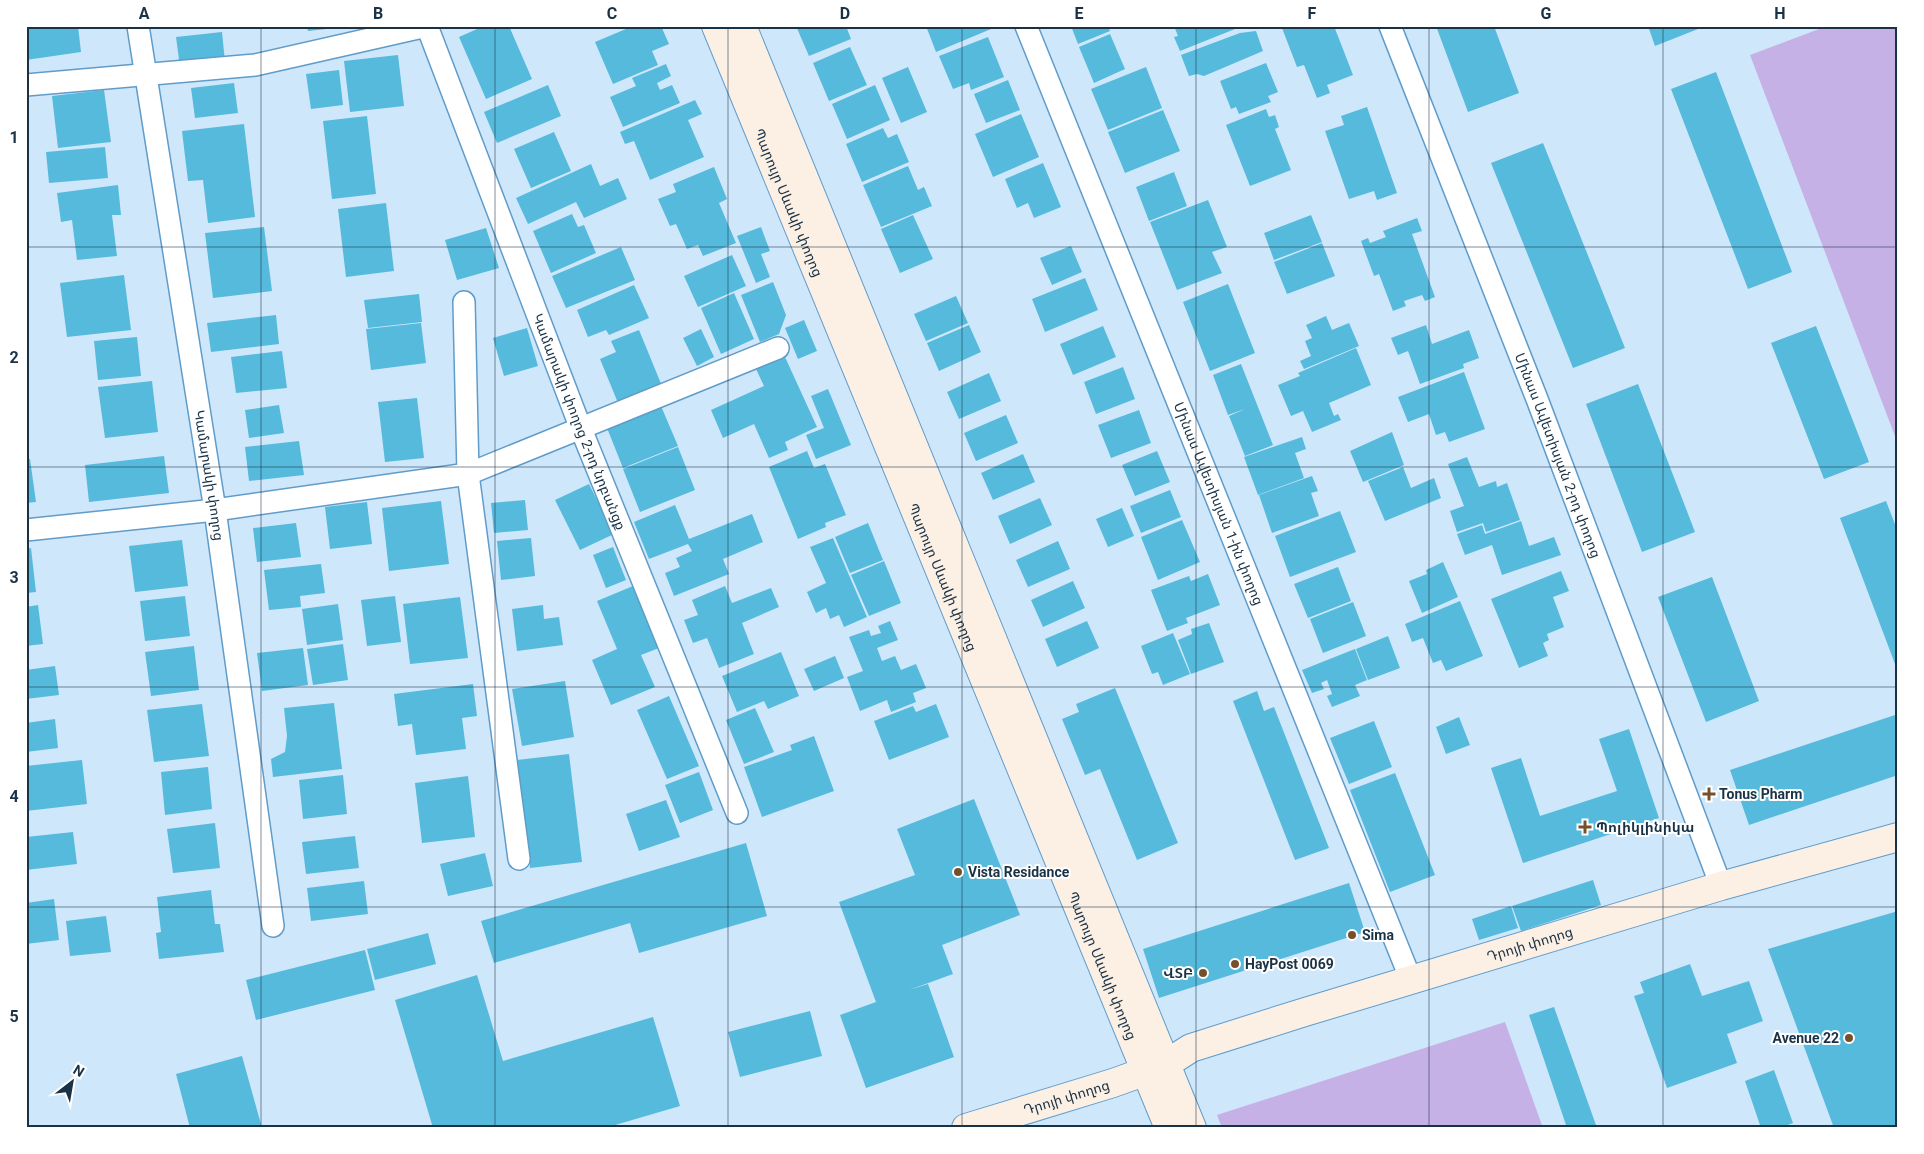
<svg xmlns="http://www.w3.org/2000/svg" width="1924" height="1154" font-family="Roboto,'Noto Sans Armenian',sans-serif">
  <style>
    .green { fill: #c5b1e5 }
    .building { fill: #55badc }
    .lines { fill: none; stroke-linecap: round; stroke-linejoin: round }
    .street-casing { stroke: #609cca; stroke-width: 24 }
    .secondary-casing { stroke: #609cca; stroke-width: 30 }
    .street { stroke: #fff; stroke-width: 21 }
    .secondary { stroke: #fcefe4; stroke-width: 28 }
    .grid { fill: none; stroke: #193245; stroke-width: 1; stroke-opacity: 0.55 }
    .poi-dot { fill: #76502c; stroke: #fff; stroke-width: 2 }
    .labels { text-anchor: middle; stroke-width: 4; stroke-linejoin: round; paint-order: stroke }
    .street-label { font-size: 14px; fill: #193245; stroke: #fff }
    .poi-label { font-size: 14px; font-weight: bold; fill: #193245; stroke: #fff; text-anchor: start }
    .neatline { fill: none; stroke: #193245; stroke-width: 2 }
    .grid-label { font-size: 16px; text-anchor: middle; font-weight: bold; fill: #193245 }
  </style>
  <rect width="100%" height="100%" fill="#cfe7fb"/>
  <path class="green" d="M1827 26H1898V444L1750 55Z
    M1505 1022 1543 1128H1222L1217 1115Z"/>
  <path class="building" d="M26 26H78L81 52 26 60Z
    M307 26H334L335 28 308 31Z
    M484 26H509L532 79 486 99 459 37Z
    M633 26H661L669 44 652 51 658 65 613 84 595 42Z
    M796 26H846L851 39 809 56Z
    M926 26H990L991 29 936 52Z
    M1071 26H1108L1110 31 1078 44Z
    M1174 26H1234L1235 29 1180 51 1174 37 1178 36Z
    M1287 26H1334L1353 75 1327 85 1330 93 1317 98 1304 65 1297 67 1282 28Z
    M1436 26H1494L1519 93 1468 112Z
    M1648 26H1697L1698 29 1655 46Z
    M1256 31 1263 51 1204 76 1197 74 1189 76 1181 55 1240 33Z
    M222 32 225 62 180 67 176 37Z
    M1110 34 1125 69 1094 83 1079 47Z
    M988 37 1004 77 971 90 969 83 953 89 939 56Z
    M850 47 867 85 829 101 813 63Z
    M398 55 404 106 350 112 344 61Z
    M1266 63 1278 92 1268 96 1271 102 1239 114 1236 107 1231 109 1220 81Z
    M666 64 671 76 657 83 660 90 672 85 680 103 623 127 610 97 636 86 632 78Z
    M908 67 927 112 901 123 882 78Z
    M1146 67 1162 108 1108 130 1091 89Z
    M339 70 343 105 311 109 306 74Z
    M1716 72 1792 272 1748 289 1671 89Z
    M1008 80 1020 110 986 123 974 94Z
    M234 83 238 113 195 118 191 88Z
    M548 85 561 116 497 143 484 112Z
    M875 85 890 120 847 139 832 104Z
    M104 90 111 142 58 148 52 96Z
    M695 100 702 114 688 120 704 157 650 180 634 141 625 144 620 132Z
    M1367 107 1397 193 1377 200 1374 191 1349 199 1325 131 1344 125 1341 116Z
    M1266 109 1269 117 1275 115 1279 127 1275 129 1291 170 1250 186 1226 125Z
    M1163 110 1180 151 1125 173 1108 132Z
    M1021 114 1039 157 993 177 975 134Z
    M367 116 376 194 332 199 323 121Z
    M244 124 255 217 208 223 203 180 188 181 182 131Z
    M883 128 888 138 897 134 909 162 862 182 846 144Z
    M554 132 571 171 531 188 514 149Z
    M1543 143 1625 348 1573 368 1491 163Z
    M105 147 108 178 49 183 46 152Z
    M1043 163 1061 207 1034 218 1028 203 1017 208 1005 179Z
    M591 164 600 186 618 178 627 199 584 218 576 202 528 224 516 198Z
    M908 166 918 190 924 187 932 206 881 227 863 185Z
    M714 167 727 199 719 203 736 243 703 256 698 245 687 249 676 224 670 226 658 199 676 192 673 184Z
    M1174 172 1187 206 1149 221 1136 187Z
    M118 185 121 215H112L117 256 77 260 72 220 61 222 57 193Z
    M1208 200 1227 247 1212 252 1222 273 1177 290 1150 222Z
    M386 203 394 271 346 277 338 209Z
    M572 214 578 227 584 225 596 253 551 273 533 231Z
    M913 215 933 259 900 273 881 229Z
    M1311 215 1322 242 1274 260 1264 233Z
    M1417 218 1422 231 1412 234 1435 297 1425 301 1422 295 1404 301 1406 306 1393 311 1379 274 1374 276 1361 241 1368 238 1370 243 1386 237 1383 231Z
    M264 227 272 291 213 298 205 233Z
    M761 227 770 251 761 254 770 277 756 283 737 236Z
    M486 228 499 268 457 280 445 240Z
    M1322 243 1335 276 1287 294 1274 262Z
    M1071 246 1082 272 1052 285 1040 258Z
    M621 247 635 280 566 308 552 276Z
    M732 255 746 286 698 307 684 276Z
    M124 275 131 330 67 337 60 283Z
    M1085 278 1098 310 1045 332 1032 299Z
    M773 282 786 315 779 334 760 342 741 295Z
    M1228 284 1255 353 1210 371 1183 302Z
    M634 285 649 318 609 335 606 330 588 337 577 310Z
    M734 293 754 339 721 354 701 308Z
    M419 294 422 322 368 328 364 300Z
    M956 296 968 323 926 341 914 314Z
    M276 315 279 344 211 352 207 323Z
    M1326 316 1332 330 1349 323 1359 346 1304 369 1300 361 1311 356 1305 341 1312 338 1306 325Z
    M804 320 817 351 798 359 785 328Z
    M421 323 426 363 371 370 366 329Z
    M969 325 981 352 939 371 927 343Z
    M1426 325 1432 344 1469 330 1479 358 1463 364 1464 368 1420 384 1408 351 1398 355 1391 338Z
    M1103 326 1116 357 1073 375 1060 344Z
    M1816 326 1869 462 1824 479 1771 343Z
    M527 328 538 366 504 376 493 338Z
    M701 329 714 357 697 366 683 338Z
    M639 330 662 386 618 403 600 359 616 352 611 341Z
    M137 337 141 376 98 380 94 341Z
    M1356 348 1371 385 1329 403 1334 416 1338 414 1341 420 1312 432 1303 411 1291 416 1278 385 1300 376 1298 373Z
    M282 351 287 388 236 393 231 357Z
    M785 357 817 427 785 442 788 450 769 458 754 424 723 438 711 410 764 386 756 369Z
    M1241 364 1273 445 1245 456 1229 416 1245 409 1228 415 1213 375Z
    M1123 367 1135 399 1096 414 1084 382Z
    M1464 372 1485 429 1449 442 1445 432 1436 435 1429 414 1408 422 1398 397Z
    M989 373 1001 401 959 419 947 392Z
    M152 381 158 432 105 438 98 387Z
    M1638 384 1695 532 1642 552 1586 404Z
    M828 389 851 445 816 459 806 435 824 428 811 396Z
    M417 398 424 458 385 462 378 402Z
    M279 405 284 433 249 438 245 410Z
    M661 406 678 446 623 468 607 428Z
    M1139 410 1151 443 1111 458 1098 425Z
    M1006 415 1018 443 976 461 964 433Z
    M1392 432 1404 465 1363 482 1350 451Z
    M1302 437 1306 449 1295 453 1304 478 1258 495 1244 457Z
    M299 441 304 475 249 481 245 447Z
    M678 447 695 490 640 512 623 469Z
    M807 451 814 468 825 464 846 515 825 523 826 527 798 539 769 467Z
    M1157 451 1170 482 1135 496 1122 465Z
    M1023 454 1035 482 993 500 981 473Z
    M164 456 169 493 89 502 85 465Z
    M1467 457 1479 487 1496 481 1497 487 1507 483 1520 520 1486 532 1483 523 1457 532 1450 511 1464 506 1448 464Z
    M26 459H30L36 502 26 503Z
    M1403 467 1411 488 1434 478 1441 498 1385 521 1368 481Z
    M1312 476 1318 491 1311 493 1319 516 1272 533 1259 495Z
    M589 484 614 534 580 550 555 500Z
    M1170 490 1181 517 1141 533 1130 506Z
    M1040 498 1052 525 1010 544 998 516Z
    M525 500 528 530 494 533 491 503Z
    M441 501 449 564 389 571 382 508Z
    M1886 501 1898 532V672L1840 518Z
    M367 502 372 544 330 549 325 507Z
    M675 505 689 539 752 514 763 542 723 559 729 574 674 596 665 573 680 567 676 558 692 551 688 544 649 559 634 522Z
    M1122 508 1134 536 1108 547 1096 519Z
    M1340 511 1356 552 1290 577 1275 536Z
    M1182 520 1200 562 1158 580 1141 537Z
    M1521 521 1529 546 1554 537 1561 555 1502 575 1492 545 1465 555 1457 534 1482 525 1485 534Z
    M296 523 301 557 257 562 253 528Z
    M868 523 883 560 850 573 835 537Z
    M531 538 535 576 501 580 497 541Z
    M833 538 867 617 844 627 839 615 830 619 826 608 816 613 807 592 826 583 810 547Z
    M182 540 188 586 135 592 129 546Z
    M1058 541 1070 569 1028 587 1016 560Z
    M613 547 626 580 606 588 593 555Z
    M31 548 36 592 26 593V549Z
    M884 561 901 603 869 616 851 575Z
    M1443 562 1458 597 1422 613 1409 581 1427 574 1426 570Z
    M321 564 325 593 300 596 301 607 269 610 264 570Z
    M1338 567 1351 601 1308 618 1294 584Z
    M1561 571 1569 591 1553 597 1564 627 1547 634 1549 640 1543 643 1548 656 1519 668 1491 599Z
    M1208 574 1220 605 1186 618 1188 623 1167 631 1151 590 1189 576 1191 581Z
    M1712 577 1759 701 1706 722 1658 597Z
    M1073 581 1085 608 1043 627 1031 600Z
    M633 586 659 648 641 655 655 687 611 705 592 660 617 649 597 601Z
    M725 586 732 603 771 588 779 607 742 623 754 654 719 668 707 638 693 643 684 620 698 615 692 600Z
    M185 596 190 636 145 641 140 601Z
    M395 596 401 642 367 646 361 600Z
    M460 597 468 658 410 664 403 604Z
    M1460 601 1483 656 1446 671 1441 660 1433 663 1423 638 1412 642 1405 624Z
    M1353 602 1366 636 1323 653 1310 619Z
    M338 604 343 640 307 645 302 609Z
    M38 605 43 644 26 646V607Z
    M543 605 544 619 559 617 563 645 517 651 512 609Z
    M890 621 898 640 877 648 882 661 895 656 901 670 916 664 926 688 913 693 916 702 891 712 887 700 860 711 847 677 863 671 849 637 869 630 871 636 881 633 878 626Z
    M1087 621 1099 648 1057 667 1045 639Z
    M1209 623 1224 662 1191 674 1178 640 1192 634 1191 629Z
    M1173 633 1190 674 1163 685 1158 672 1152 674 1141 646Z
    M1388 636 1400 668 1368 680 1356 649Z
    M343 644 348 680 313 685 307 649Z
    M194 646 199 690 151 696 145 652Z
    M303 648 308 685 262 691 257 653Z
    M1355 649 1367 680 1355 685 1360 696 1332 707 1327 696 1332 694 1327 680 1321 683 1324 689 1312 693 1302 670Z
    M781 652 799 696 768 709 764 701 737 712 722 676Z
    M835 656 844 678 814 691 804 669Z
    M55 666 59 695 26 699V670Z
    M565 681 574 737 522 746 512 689Z
    M473 684 477 716 462 718 466 749 416 755 412 724 398 726 394 694Z
    M1115 688 1178 843 1137 860 1100 769 1085 775 1062 719 1079 712 1076 704Z
    M1257 691 1264 711 1274 707 1329 848 1295 860 1233 701Z
    M669 696 699 766 667 779 637 710Z
    M334 703 342 769 273 777 271 759 285 752 287 736 284 708Z
    M202 704 209 756 154 762 147 710Z
    M936 704 949 737 889 760 874 721 913 706 916 712Z
    M755 708 774 752 744 764 726 720Z
    M1898 714V775L1749 825 1730 770Z
    M1459 717 1470 745 1446 754 1436 727Z
    M55 719 58 748 26 752V723Z
    M1374 721 1392 767 1349 784 1330 738Z
    M1629 729 1659 818 1523 863 1491 768 1521 758 1540 816 1617 791 1599 739Z
    M814 736 834 791 762 817 744 767 792 750 790 745Z
    M569 754 582 862 530 868 517 760Z
    M82 760 87 804 26 811V766Z
    M208 767 212 809 165 815 161 772Z
    M699 772 713 810 680 823 665 785Z
    M1395 773 1435 875 1390 892 1350 790Z
    M343 775 347 814 303 819 299 780Z
    M468 776 475 837 422 843 415 783Z
    M974 799 1020 915 942 945 953 974 909 990 928 984 954 1057 866 1088 840 1015 876 1002 839 902 915 875 897 829Z
    M666 800 680 837 639 851 626 814Z
    M215 823 220 868 173 873 167 829Z
    M73 832 77 864 26 870V837Z
    M355 836 359 868 306 874 302 842Z
    M746 843 767 916 639 953 630 923 494 963 481 921Z
    M485 853 493 886 448 896 440 864Z
    M1593 880 1601 905 1521 931 1512 906Z
    M364 881 368 914 311 921 307 888Z
    M1349 883 1365 932 1159 998 1143 949Z
    M211 890 215 924H220L224 952 159 959 156 933 161 932 157 897Z
    M54 899 59 940 26 944V903Z
    M1511 906 1518 928 1479 940 1472 919Z
    M1898 911V1128H1834L1768 949Z
    M106 916 111 952 70 956 66 921Z
    M428 933 436 964 375 980 367 949Z
    M365 950 375 990 256 1020 246 980Z
    M1690 964 1702 996 1749 981 1763 1021 1727 1034 1737 1063 1667 1088 1634 996 1644 993 1640 982Z
    M477 975 503 1061 653 1017 680 1106 605 1128H433L395 1000Z
    M1554 1007 1597 1128H1567L1529 1015Z
    M810 1011 822 1056 740 1077 728 1032Z
    M242 1056 262 1128H190L176 1074Z
    M1774 1070 1793 1123 1780 1128H1761L1745 1081Z"/>
  <g class="lines">
    <defs>
      <g id="street">
        <path id="s1" d="M138 26 215 510 273 926"/>
        <path id="s2" d="M427 26 581 429 737 813"/>
        <path id="s3" d="M1026 26 1411 980"/>
        <path id="s4" d="M1390 26 1537 399 1721 886"/>
        <path d="M26 85 255 65 427 26"/>
        <path d="M464 302 468 474 519 859"/>
        <path d="M26 530 215 510 468 474 778 348"/>
      </g>
      <g id="secondary">
        <path id="s5" d="M716 26 1169 1128"/>
        <path d="M742 26 1192 1128"/>
        <path id="s6" d="M966 1128 1113 1083 1166 1064 1191 1048 1305 1012 1721 886 1898 837"/>
      </g>
    </defs>
    <use href="#street" class="street-casing"/>
    <use href="#secondary" class="secondary-casing"/>
    <use href="#street" class="street"/>
    <use href="#secondary" class="secondary"/>
  </g>
  <path class="grid" d="M261 26V1128M495 26V1128M728 26V1128M962 26V1128M1196 26V1128M1429 26V1128M1663 26V1128M26 247H1898M26 467H1898M26 687H1898M26 907H1898"/>
  <g class="poi-dot">
    <path d="M1706.5 786.5h5v5h5v5h-5v5h-5v-5h-5v-5h5z"/>
    <path d="M1582.5 819.5h5v5h5v5h-5v5h-5v-5h-5v-5h5z"/>
    <circle cx="958" cy="872" r="5"/>
    <circle cx="1352" cy="935" r="5"/>
    <circle cx="1235" cy="964" r="5"/>
    <circle cx="1203" cy="973" r="5"/>
    <circle cx="1849" cy="1038" r="5"/>
  </g>
  <g class="labels">
    <g class="street-label">
      <text dy="5" stroke="none"><textPath href="#s5" startOffset="191">Պարույր Սևակի փողոց</textPath></text>
      <text dy="5" stroke="none"><textPath href="#s2" startOffset="424">Կամարակի փողոց 2-րդ նրբանցք</textPath></text>
      <text dy="5" stroke="none"><textPath href="#s4" startOffset="461">Մինաս Ավետիսյան 2-րդ փողոց</textPath></text>
      <text dy="5" stroke="none"><textPath href="#s1" startOffset="455">Կամարակի փողոց</textPath></text>
      <text dy="5" stroke="none"><textPath href="#s3" startOffset="515">Մինաս Ավետիսյան 1-ին փողոց</textPath></text>
      <text dy="5" stroke="none"><textPath href="#s5" startOffset="596">Պարույր Սևակի փողոց</textPath></text>
      <text dy="5" stroke="none"><textPath href="#s6" startOffset="594">Դրոյի փողոց</textPath></text>
      <text dy="5" stroke="none"><textPath href="#s5" startOffset="1016">Պարույր Սևակի փողոց</textPath></text>
      <text dy="5" stroke="none"><textPath href="#s6" startOffset="105">Դրոյի փողոց</textPath></text>
    </g>
    <g class="poi-label">
      <text x="1719" y="799">Tonus Pharm</text>
      <text x="1596" y="832">Պոլիկլինիկա</text>
      <text x="968" y="877">Vista Residance</text>
      <text x="1362" y="940">Sima</text>
      <text x="1245" y="969">HayPost 0069</text>
      <text x="1193" y="978" text-anchor="end">ՎՏԲ</text>
      <text x="1839" y="1043" text-anchor="end">Avenue 22</text>
    </g>
  </g>
  <rect width="1924" height="1154" fill="none" stroke="#ffffff" stroke-width="55"/>
  <g transform="translate(72 1082) rotate(31)" stroke="#ffffff" stroke-width="4" paint-order="stroke">
  <path d="M0-4L9 19L0 12L-9 19Z" fill="#193245"/>
  <text y="-8" font-size="14" font-weight="bold" text-anchor="middle" fill="#193245">N</text>
  </g>
  <rect x="28" y="28" width="1868" height="1098" class="neatline"/>
  <g class="grid-label">
    <text x="144" y="19">A</text>
    <text x="378" y="19">B</text>
    <text x="612" y="19">C</text>
    <text x="845" y="19">D</text>
    <text x="1079" y="19">E</text>
    <text x="1312" y="19">F</text>
    <text x="1546" y="19">G</text>
    <text x="1780" y="19">H</text>
    <text x="14" y="143">1</text>
    <text x="14" y="363">2</text>
    <text x="14" y="583">3</text>
    <text x="14" y="802">4</text>
    <text x="14" y="1022">5</text>
  </g>
</svg>
